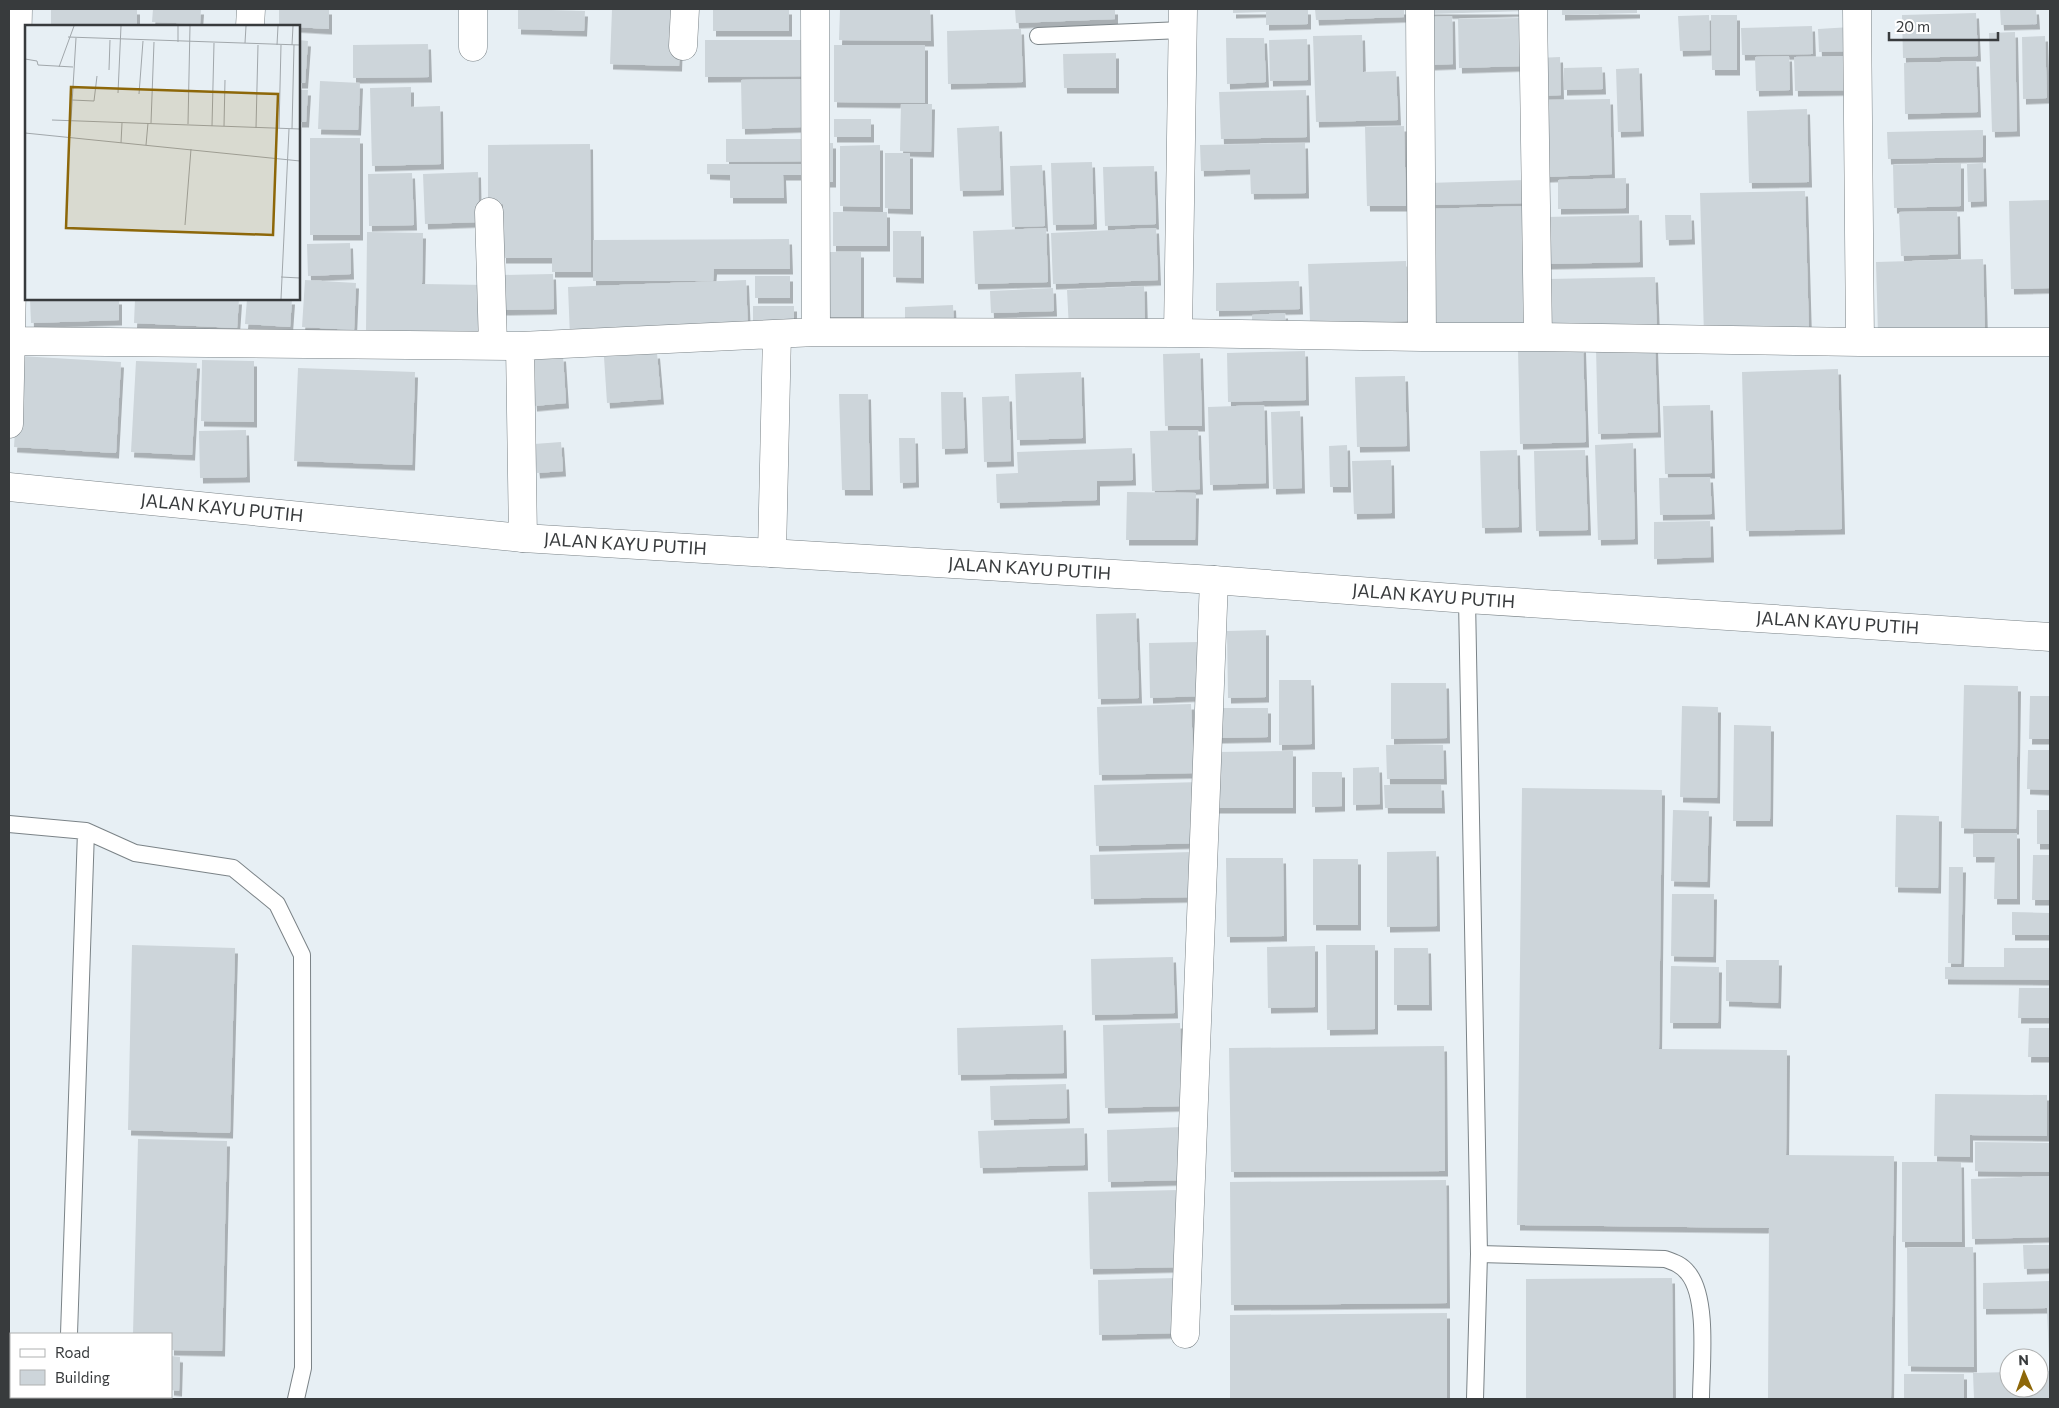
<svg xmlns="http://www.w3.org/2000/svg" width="2059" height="1408" font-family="Commissioner,sans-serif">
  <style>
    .building { fill: #cdd5da; filter: url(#shadow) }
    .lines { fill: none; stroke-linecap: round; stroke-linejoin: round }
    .service-casing { stroke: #7b8387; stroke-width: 18 }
    .minor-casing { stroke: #7b8387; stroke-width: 29 }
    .tertiary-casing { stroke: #7b8387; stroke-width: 29 }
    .service { stroke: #fff; stroke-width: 16 }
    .minor { stroke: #fff; stroke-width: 28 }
    .tertiary { stroke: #fff; stroke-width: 28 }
    .labels { text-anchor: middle; stroke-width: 4.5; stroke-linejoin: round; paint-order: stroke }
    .street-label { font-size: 18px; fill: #383b3d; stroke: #fff }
    .inset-road { fill: none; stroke: #a1a7ab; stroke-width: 1 }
    .view { fill: #8d6709; fill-opacity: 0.15; stroke: #8d6709; stroke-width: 2.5 }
    .inset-edge { fill: none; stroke: #383b3d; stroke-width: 2.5 }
  </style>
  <defs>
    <filter id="shadow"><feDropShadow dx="3" dy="5.5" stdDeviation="0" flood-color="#0004"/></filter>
  </defs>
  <rect width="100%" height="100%" fill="#e7eff4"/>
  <path class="building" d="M51 9H137V26H51Z
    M153 9H201L200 24 152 22Z
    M279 9H329V29L279 26Z
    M518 9 585 11 584 31 518 29Z
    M612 9H681L679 66 610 64Z
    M713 9H789V31H713Z
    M840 9H930L931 41 839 40Z
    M1015 9H1115V19L1016 23Z
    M1233 9H1308V24L1266 25V12L1233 13Z
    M1315 9H1404V17L1316 20Z
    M1430 9H1529V11L1430 14Z
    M1562 9H1637V13L1562 15Z
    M2000 9H2036L2037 24 2001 25Z
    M1976 13 1978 56 1903 58 1902 15Z
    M1709 15 1710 50 1680 51 1678 16Z
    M1711 15H1737V70H1712Z
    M1452 16 1453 64 1428 65 1427 17Z
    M1520 18 1522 66 1459 68 1458 19Z
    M1812 26 1813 54 1742 55 1741 28Z
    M1851 27 1852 51 1819 52 1818 29Z
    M1021 29 1023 82 948 84 947 31Z
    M2015 32 2017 131 1992 132 1989 33Z
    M1362 35 1363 72 1396 71 1398 120 1316 122 1313 36Z
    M2045 36 2047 98 2023 99 2022 37Z
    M1226 38H1264L1266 82 1227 84Z
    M1307 39 1308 80 1270 81 1269 40Z
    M299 40 308 41 305 83H299Z
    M705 40H812V76L705 77Z
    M428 44 429 77 353 78V45Z
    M834 45H925V103L834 102Z
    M1116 53V88H1064L1063 54Z
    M1789 56 1790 90 1756 91 1755 57Z
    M1855 56 1856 90 1795 91 1794 57Z
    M1560 57 1561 95 1539 96 1538 58Z
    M1976 61 1978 112 1905 114 1904 63Z
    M1602 67 1603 89 1564 90V68Z
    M1639 68 1641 131 1618 132 1616 69Z
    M801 79 802 127 742 129 741 80Z
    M320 81 360 83 358 130 318 129Z
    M411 87V107L440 106 441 164 372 166 370 88Z
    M299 90H308L306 122H299Z
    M1306 90 1307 137 1221 139 1219 92Z
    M1610 99 1612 174 1547 177 1545 100Z
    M901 104H932L931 152 900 151Z
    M1807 109 1809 182 1749 183 1747 111Z
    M834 119H871V137H834Z
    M999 126 1001 190 960 191 957 128Z
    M1404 126 1406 206H1367L1365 127Z
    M1983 130V157L1888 159 1887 132Z
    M310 138H360V235H310Z
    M726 139H812V161L726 162Z
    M819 143H833V182H819Z
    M1305 143 1306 193 1251 194 1250 169 1201 171 1200 145Z
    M590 144 591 272H552V258H503V204L488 205V145Z
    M880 145V207L840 206V146Z
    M885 153H910V209L885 208Z
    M1092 162 1094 224 1053 225 1051 163Z
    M1961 163V206L1894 208 1893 165Z
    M1983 163 1984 201 1968 202 1967 164Z
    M707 164H809V175H783L784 198H730V175L707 174Z
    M1042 165 1045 226 1012 227 1010 166Z
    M1154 166 1156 224 1105 226 1103 167Z
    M478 172 479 222 425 224 423 174Z
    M412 173 414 225 369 226 368 174Z
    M1626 178V208L1558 209V180Z
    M1530 180 1531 203 1429 205 1428 183Z
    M1805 191 1809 333 1704 336 1700 193Z
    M2050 200V288L2011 289 2009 201Z
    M1527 206 1531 325 1428 328 1425 209Z
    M1957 211 1958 254 1901 256 1899 212Z
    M833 212H887V246H833Z
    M1639 215 1640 262 1546 264 1545 217Z
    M1665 215H1691L1692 239 1666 240Z
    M1046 228 1048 282 975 284 973 231Z
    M1156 228 1158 280 1053 284 1051 233Z
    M893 231H921V278L893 277Z
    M367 232 423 233 422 284 488 285 487 334 366 333Z
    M789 239 790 269H714L713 281H593V240Z
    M350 243 351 274 308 276 307 244Z
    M825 252H861V317H825Z
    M1983 259 1985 333 1878 336 1876 262Z
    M1406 261 1408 321 1310 323 1308 264Z
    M553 274 554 309 502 310 501 275Z
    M755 276H790V298H755Z
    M1655 277 1657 331 1548 334 1547 279Z
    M305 280 356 283 354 330 302 327Z
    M746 280 748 330 570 337 568 287Z
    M1299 281 1300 309 1216 311V283Z
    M1144 286 1145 326 1069 329 1067 290Z
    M1053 288 1054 311 991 313 990 291Z
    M30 299H119V320L31 323Z
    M135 299H239L237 328 134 323Z
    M247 299H292L290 327 245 324Z
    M953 305 954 328 905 330V307Z
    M753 306H794V331H753Z
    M1285 313 1286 331 1252 332V315Z
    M1655 346 1658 432 1598 434 1596 348Z
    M1583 347 1586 442 1520 444 1518 348Z
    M1305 351 1306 400 1228 402 1227 353Z
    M657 353 661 399 607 403 604 357Z
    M1200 353 1202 426H1165L1163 354Z
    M20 356 121 362 116 453 14 447Z
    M563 356 566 403 534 406 531 358Z
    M202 360 254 361V422L201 421Z
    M136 361 197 363 192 455 131 452Z
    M298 368 415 372 412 465 294 461Z
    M1838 369 1842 529 1746 531 1742 372Z
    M1081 372 1083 438 1017 440 1015 374Z
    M1405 376 1407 446 1357 447 1355 377Z
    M941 392H963L965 448 942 449Z
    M839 394H868L870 490H842Z
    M1009 396 1011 461 984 462 982 397Z
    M1264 405 1266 483 1210 485 1208 407Z
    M1710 405 1712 473 1665 474 1663 406Z
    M1300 411 1302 488 1273 489 1271 412Z
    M246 430 247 477 200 478 199 431Z
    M1198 430 1200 489 1152 491 1150 431Z
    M899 438H915L916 482 900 483Z
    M561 442 563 471 537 473 534 444Z
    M1633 443 1635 539 1598 540 1595 445Z
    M1347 445 1348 487H1330L1329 446Z
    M1132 448 1133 480 1097 481V500L997 503 996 474 1018 473 1017 452Z
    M1517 450 1519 527 1482 528 1480 451Z
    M1585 450 1588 530 1536 531 1534 451Z
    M1391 460 1392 513 1354 514 1352 461Z
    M1710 477 1712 514 1660 515 1659 478Z
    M1127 492 1196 493 1195 540H1126Z
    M1710 521 1711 557 1654 559V522Z
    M1136 613 1139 698 1098 699 1096 614Z
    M1266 630V697L1228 698 1227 631Z
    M1200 642 1201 696 1150 698 1149 643Z
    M1279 680H1311L1312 744 1279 745Z
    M1391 683H1446L1447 738 1391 739Z
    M1964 685 2018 686 2016 829 1961 828Z
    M2030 696H2050V739H2029Z
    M1191 704 1194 773 1099 775 1097 707Z
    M1682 706 1718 707 1717 798 1680 797Z
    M1218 708H1268V737L1218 738Z
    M1734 725 1771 726 1770 821H1733Z
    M1386 745H1443L1444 779H1387Z
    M2028 750H2050V790L2027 789Z
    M1293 751V808H1216V752Z
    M1379 767 1380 804 1353 805V768Z
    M1312 772H1342V806L1312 807Z
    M1200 782 1202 843 1096 846 1094 785Z
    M1384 785H1441L1442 808H1385Z
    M1522 788 1662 790 1659 1049 1787 1050 1786 1155 1894 1156 1891 1399H1768L1769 1228 1517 1225Z
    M1673 810 1709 811 1707 882 1671 881Z
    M2037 810H2050V844H2037Z
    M1896 815 1939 816 1938 888 1895 887Z
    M2017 833V899H1994L1995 857H1973V834Z
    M1436 851 1437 926 1387 927V852Z
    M1192 852 1193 897 1091 899 1090 855Z
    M2033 855H2050V900H2032Z
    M1226 858H1283L1284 936 1227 937Z
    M1313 859H1358V925H1313Z
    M1949 867H1963L1961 964 1948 963Z
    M1672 894H1714L1713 957 1671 956Z
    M2012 912 2050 913V935H2012Z
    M132 945 235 948 230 1133 128 1130Z
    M1326 945H1375V1029L1327 1030Z
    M1315 946V1007L1268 1008 1267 947Z
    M1394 948H1428L1429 1005H1394Z
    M2004 948H2050V980L1945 979V967H2004Z
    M1173 957 1175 1013 1092 1015 1091 959Z
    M1726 960H1779L1778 1003 1726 1001Z
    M1671 966 1719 967 1718 1023H1670Z
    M2019 988H2050V1018H2018Z
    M1180 1023 1182 1106 1105 1108 1103 1025Z
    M1063 1025 1064 1073 958 1075 957 1028Z
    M2029 1028H2050V1057H2028Z
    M1444 1046 1445 1171 1231 1172 1229 1048Z
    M1066 1084 1067 1118 991 1120 990 1086Z
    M1935 1094 2047 1095V1136L1970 1135V1157L1934 1156Z
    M1182 1127 1183 1180 1108 1182 1107 1130Z
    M1084 1128 1085 1165 980 1168 978 1131Z
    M138 1139 227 1141 222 1351 171 1350V1334H133Z
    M1975 1142 2050 1143V1172L1975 1171Z
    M1902 1162H1961L1962 1242H1902Z
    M2050 1176V1237L1972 1239 1971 1179Z
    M1446 1180 1447 1303 1231 1305 1230 1182Z
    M1179 1190 1181 1267 1090 1269 1088 1192Z
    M2023 1245H2050V1268L2024 1269Z
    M1973 1247 1974 1367 1908 1366 1907 1248Z
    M1176 1278 1177 1333 1099 1335 1098 1280Z
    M1672 1278 1673 1399H1526V1279Z
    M2050 1281V1359H2049L2047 1308 1983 1309V1283Z
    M1447 1313V1399H1230V1315Z
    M171 1356 180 1357 179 1391 171 1390Z
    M2039 1371H2050V1399H1974L1973 1373 2009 1372V1388H2039Z
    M1904 1374H1964V1399H1904Z"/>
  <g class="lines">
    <defs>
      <path id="service" d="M1038 36 1182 30
        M1467 599 1479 1254 1475 1399
        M9 824 86 831 135 853 233 868 277 904 302 955 303 1368 296 1399
        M1479 1254 1665 1259C1674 1262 1682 1265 1688 1273 1709 1298 1701 1367 1701 1399
        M69 1334 86 831
        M67 1399V1397"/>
      <path id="minor" d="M815 9 816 332
        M1420 9 1422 337
        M1533 9 1538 337
        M1857 9 1860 342
        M250 26 251 9
        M683 46 685 9
        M473 47V9
        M489 212 493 345
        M1178 333 1183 9
        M9 341 520 346 816 332 1178 333 1422 337H1538L1860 342H2050
        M520 346 523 538
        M9 424 18 9
        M772 553 777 334
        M1185 1334 1214 580"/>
      <g id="tertiary">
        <path id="s1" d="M9 487 523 538 1214 580 1467 599 2050 637"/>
      </g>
    </defs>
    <use href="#service" class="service-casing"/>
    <use href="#minor" class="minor-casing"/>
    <use href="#tertiary" class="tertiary-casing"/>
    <use href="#service" class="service"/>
    <use href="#minor" class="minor"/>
    <use href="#tertiary" class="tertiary"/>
  </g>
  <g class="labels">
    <g class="street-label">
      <text dy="6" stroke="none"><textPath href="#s1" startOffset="214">JALAN KAYU PUTIH</textPath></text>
      <text dy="6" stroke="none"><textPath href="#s1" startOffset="619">JALAN KAYU PUTIH</textPath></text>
      <text dy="6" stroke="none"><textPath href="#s1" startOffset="1024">JALAN KAYU PUTIH</textPath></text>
      <text dy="6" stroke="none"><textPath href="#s1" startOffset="1429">JALAN KAYU PUTIH</textPath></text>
      <text dy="6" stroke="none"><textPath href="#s1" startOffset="1834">JALAN KAYU PUTIH</textPath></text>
    </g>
  </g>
  <g transform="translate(25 25)">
    <rect width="275" height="275" fill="#e7eff4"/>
    <path class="inset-road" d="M153 1V17M43 12 275 20M220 18 221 1M252 20 253 1M267 20 268 1M0 34 12 36 13 40 48 42M34 42 49 1M84 45 85 15M93 68 96 1M114 69 118 16M47 75 69 76 72 51M27 95 275 104M126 98 129 17M163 99 165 1M187 101 189 18M199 101 200 55M231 103 233 20M254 103 256 20M267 104 269 20M0 108 275 136M45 111 51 13M96 118 97 98M121 120 123 98M160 200 166 124M256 252 275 253M256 274 264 104"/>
    <path class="view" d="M46 62 253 69 248 210 41 203Z"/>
    <rect width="275" height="275" class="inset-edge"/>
  </g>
  <rect width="2059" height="1408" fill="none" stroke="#383b3d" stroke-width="20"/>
  <rect x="10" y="1333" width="162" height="65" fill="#ffffff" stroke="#afb1b1"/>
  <rect x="20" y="1349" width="25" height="8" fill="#ffffff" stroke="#afb1b1"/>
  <text x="55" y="1358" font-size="15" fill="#383b3d">Road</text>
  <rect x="20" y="1370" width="25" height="15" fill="#cdd5da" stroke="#afb1b1"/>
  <text x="55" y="1383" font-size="15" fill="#383b3d">Building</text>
  <g transform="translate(2024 1373) rotate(358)"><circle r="24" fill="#ffffff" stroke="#afb1b1"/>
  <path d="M0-4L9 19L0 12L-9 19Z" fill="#8d6709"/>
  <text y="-8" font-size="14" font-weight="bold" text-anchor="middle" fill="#383b3d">N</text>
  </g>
  <path d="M1889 32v8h109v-8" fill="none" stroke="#383b3d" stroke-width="2.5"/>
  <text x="1896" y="32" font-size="15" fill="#383b3d" stroke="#ffffff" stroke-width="4" paint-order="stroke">20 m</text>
</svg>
